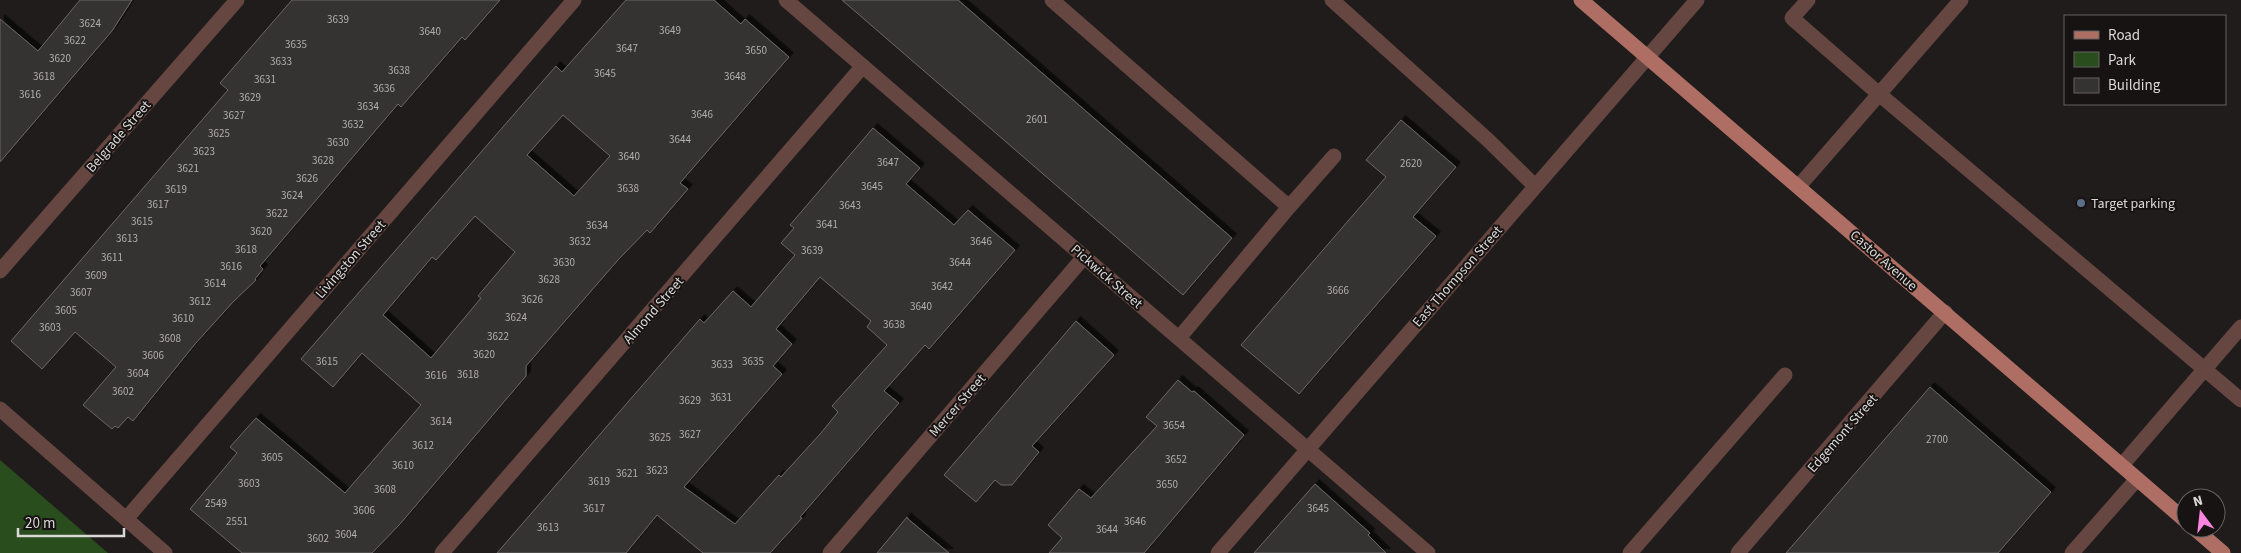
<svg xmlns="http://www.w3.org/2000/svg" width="2241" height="553" font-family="'Source Sans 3',sans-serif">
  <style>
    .green { fill: #2a4d1d }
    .building { fill: #353331; stroke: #6a6866; fill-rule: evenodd; filter: url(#shadow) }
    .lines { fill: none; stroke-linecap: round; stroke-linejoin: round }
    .lane { stroke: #664641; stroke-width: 15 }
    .street { stroke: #664641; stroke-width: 15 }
    .primary { stroke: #af6e63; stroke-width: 15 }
    .service-dot { fill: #5c6f8a; stroke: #161312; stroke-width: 2 }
    .labels { text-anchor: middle; stroke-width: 4; stroke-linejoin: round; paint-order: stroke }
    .number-label { font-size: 11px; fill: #b1afae }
    .street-label { font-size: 14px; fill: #dad8d7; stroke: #161312 }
    .poi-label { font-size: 14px; fill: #dad8d7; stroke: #161312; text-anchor: start }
  </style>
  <defs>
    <filter id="shadow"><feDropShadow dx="4.5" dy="-4.5" stdDeviation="0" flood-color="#0009"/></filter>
  </defs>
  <rect width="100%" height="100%" fill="#1f1c1b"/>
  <path class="green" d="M0 460 108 553H0Z"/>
  <path class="building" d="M80 0H132L112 31 0 162V19L38 51Z
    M292 0H500L465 40 462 37 401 107 398 104 260 266 263 269 255 279 256 280 233 302 195 344 133 421 128 417 118 428 115 426 112 429 83 405 116 367 75 332 42 369 11 341 228 90 220 83Z
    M626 0H714L741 24 745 19 789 57 680 183 688 189 650 233 647 230 618 260 526 366V376L400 524 372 553H242L190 509 237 453 230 447 256 418 345 493 421 405 362 353 333 387 301 359 556 66 562 72ZM563 115 610 156 574 196 527 155ZM475 216 515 252 478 296 481 298 431 358 383 315 432 257 436 260Z
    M842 0H958L1232 238 1183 295Z
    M1401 120 1456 167 1413 217 1436 236 1299 394 1241 345 1386 177 1366 160Z
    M873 128 920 168 906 184 954 225 968 210 1015 250 929 349 925 345 884 391 899 403 800 517 802 518 770 553H703L657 515 626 553H497L700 319 704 323 733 291 751 307 795 255 781 243 794 228 790 225ZM820 277 871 321 867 327 887 345 832 406 838 412 821 433 781 477 779 475 735 524 684 487 782 374 773 366 792 344 776 329Z
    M1076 321 1114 355 1032 446 1039 452 1012 485H1001L995 480 976 502 944 475Z
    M1178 380 1192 392 1194 391 1244 435 1144 553H1049L1062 538 1048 525 1079 489 1091 498 1157 426 1146 417Z
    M1930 387 2051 492 1998 553H1786Z
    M1315 484 1370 533 1368 535 1386 553H1254Z
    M907 517 908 519 949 553H877Z"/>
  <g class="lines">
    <path class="lane" d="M1052 0 1289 207 1179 338
      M1332 0 1488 140 1535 186
      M1808 0 1792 18 1879 94 2241 400
      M1799 186 1961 0
      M1289 207 1334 156
      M2122 465 2241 327
      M1630 553 1785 375
      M2072 553 2137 479"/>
    <path class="street" d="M786 0 1428 553
      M0 271 237 0
      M0 409 165 553
      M126 519 574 0
      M442 553 863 66
      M830 553 1084 257
      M1218 553 1697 0
      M1738 553 1945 312"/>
    <path class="primary" d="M1581 0 2186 521
      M2194 528 2223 553"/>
  </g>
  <circle class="service-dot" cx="2081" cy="203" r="5"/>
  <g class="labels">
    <g class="number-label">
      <text x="338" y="23">3639</text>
      <text x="90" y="27">3624</text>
      <text x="670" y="34">3649</text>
      <text x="430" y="35">3640</text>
      <text x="75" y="44">3622</text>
      <text x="296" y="48">3635</text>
      <text x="627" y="52">3647</text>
      <text x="756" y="54">3650</text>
      <text x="60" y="62">3620</text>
      <text x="281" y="65">3633</text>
      <text x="399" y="74">3638</text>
      <text x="605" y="77">3645</text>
      <text x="44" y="80">3618</text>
      <text x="735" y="80">3648</text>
      <text x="265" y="83">3631</text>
      <text x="384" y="92">3636</text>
      <text x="30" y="98">3616</text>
      <text x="250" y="101">3629</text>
      <text x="368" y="110">3634</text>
      <text x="702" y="118">3646</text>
      <text x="234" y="119">3627</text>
      <text x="1037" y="123">2601</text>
      <text x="353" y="128">3632</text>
      <text x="219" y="137">3625</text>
      <text x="680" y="143">3644</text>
      <text x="338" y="146">3630</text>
      <text x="204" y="155">3623</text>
      <text x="629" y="160">3640</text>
      <text x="323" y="164">3628</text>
      <text x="888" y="166">3647</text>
      <text x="1411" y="167">2620</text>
      <text x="188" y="172">3621</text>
      <text x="307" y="182">3626</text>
      <text x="872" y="190">3645</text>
      <text x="628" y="192">3638</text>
      <text x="176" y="193">3619</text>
      <text x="292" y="199">3624</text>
      <text x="158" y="208">3617</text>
      <text x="850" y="209">3643</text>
      <text x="277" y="217">3622</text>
      <text x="142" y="225">3615</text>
      <text x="827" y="228">3641</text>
      <text x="597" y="229">3634</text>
      <text x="261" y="235">3620</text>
      <text x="127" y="242">3613</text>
      <text x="580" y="245">3632</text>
      <text x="981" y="245">3646</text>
      <text x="246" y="253">3618</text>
      <text x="812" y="254">3639</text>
      <text x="112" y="261">3611</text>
      <text x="564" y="266">3630</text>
      <text x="960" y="266">3644</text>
      <text x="231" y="270">3616</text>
      <text x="96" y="279">3609</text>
      <text x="549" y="283">3628</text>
      <text x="215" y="287">3614</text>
      <text x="942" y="290">3642</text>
      <text x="1338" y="294">3666</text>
      <text x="81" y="296">3607</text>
      <text x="532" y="303">3626</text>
      <text x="200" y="305">3612</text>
      <text x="921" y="310">3640</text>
      <text x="66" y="314">3605</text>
      <text x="516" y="321">3624</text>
      <text x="183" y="322">3610</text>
      <text x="894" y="328">3638</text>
      <text x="50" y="331">3603</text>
      <text x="498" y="340">3622</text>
      <text x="170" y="342">3608</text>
      <text x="484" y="358">3620</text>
      <text x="153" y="359">3606</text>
      <text x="327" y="365">3615</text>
      <text x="753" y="365">3635</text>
      <text x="722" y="368">3633</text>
      <text x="138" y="377">3604</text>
      <text x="468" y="378">3618</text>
      <text x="436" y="379">3616</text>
      <text x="123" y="395">3602</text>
      <text x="721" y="401">3631</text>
      <text x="690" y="404">3629</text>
      <text x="441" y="425">3614</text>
      <text x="1174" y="429">3654</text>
      <text x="690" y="438">3627</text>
      <text x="660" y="441">3625</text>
      <text x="1937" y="443">2700</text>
      <text x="423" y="449">3612</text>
      <text x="272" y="461">3605</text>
      <text x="1176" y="463">3652</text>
      <text x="403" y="469">3610</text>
      <text x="657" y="474">3623</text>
      <text x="627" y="477">3621</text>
      <text x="599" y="485">3619</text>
      <text x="249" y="487">3603</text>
      <text x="1167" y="488">3650</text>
      <text x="385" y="493">3608</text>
      <text x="216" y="507">2549</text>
      <text x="594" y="512">3617</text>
      <text x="1318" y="512">3645</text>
      <text x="364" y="514">3606</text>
      <text x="237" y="525">2551</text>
      <text x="1135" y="525">3646</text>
      <text x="548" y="531">3613</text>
      <text x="1107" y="533">3644</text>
      <text x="346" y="538">3604</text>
      <text x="318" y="542">3602</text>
    </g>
    <g class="street-label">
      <text transform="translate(118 136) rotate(-49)" y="5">Belgrade Street</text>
      <text transform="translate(350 259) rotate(-49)" y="5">Livingston Street</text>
      <text transform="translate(1884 260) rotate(41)" y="5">Castor Avenue</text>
      <text transform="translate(1107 276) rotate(41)" y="5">Pickwick Street</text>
      <text transform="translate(1457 276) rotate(-49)" y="5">East Thompson Street</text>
      <text transform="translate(653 310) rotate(-49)" y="5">Almond Street</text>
      <text transform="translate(957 405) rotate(-49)" y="5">Mercer Street</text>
      <text transform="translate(1842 433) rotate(-49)" y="5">Edgemont Street</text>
    </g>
    <g class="poi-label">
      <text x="2091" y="208">Target parking</text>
    </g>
  </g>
  <rect x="2064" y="15" width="162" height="90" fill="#161312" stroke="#646261"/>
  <rect x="2074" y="31" width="25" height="8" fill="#af6e63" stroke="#646261"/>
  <text x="2108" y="40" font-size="15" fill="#dad8d7">Road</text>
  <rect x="2074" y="52" width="25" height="15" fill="#2a4d1d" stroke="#646261"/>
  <text x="2108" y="65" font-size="15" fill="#dad8d7">Park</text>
  <rect x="2074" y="78" width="25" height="15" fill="#353331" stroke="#646261"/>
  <text x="2108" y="90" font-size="15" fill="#dad8d7">Building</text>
  <g transform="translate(2201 513) rotate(345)"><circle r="24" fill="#161312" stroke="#646261"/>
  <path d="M0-4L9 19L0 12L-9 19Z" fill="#fe85df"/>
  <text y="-8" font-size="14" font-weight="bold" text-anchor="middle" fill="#dad8d7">N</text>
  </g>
  <path d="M18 528v8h106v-8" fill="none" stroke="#dad8d7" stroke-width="2.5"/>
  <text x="25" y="528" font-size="15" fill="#dad8d7" stroke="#161312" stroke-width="4" paint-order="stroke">20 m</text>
</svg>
